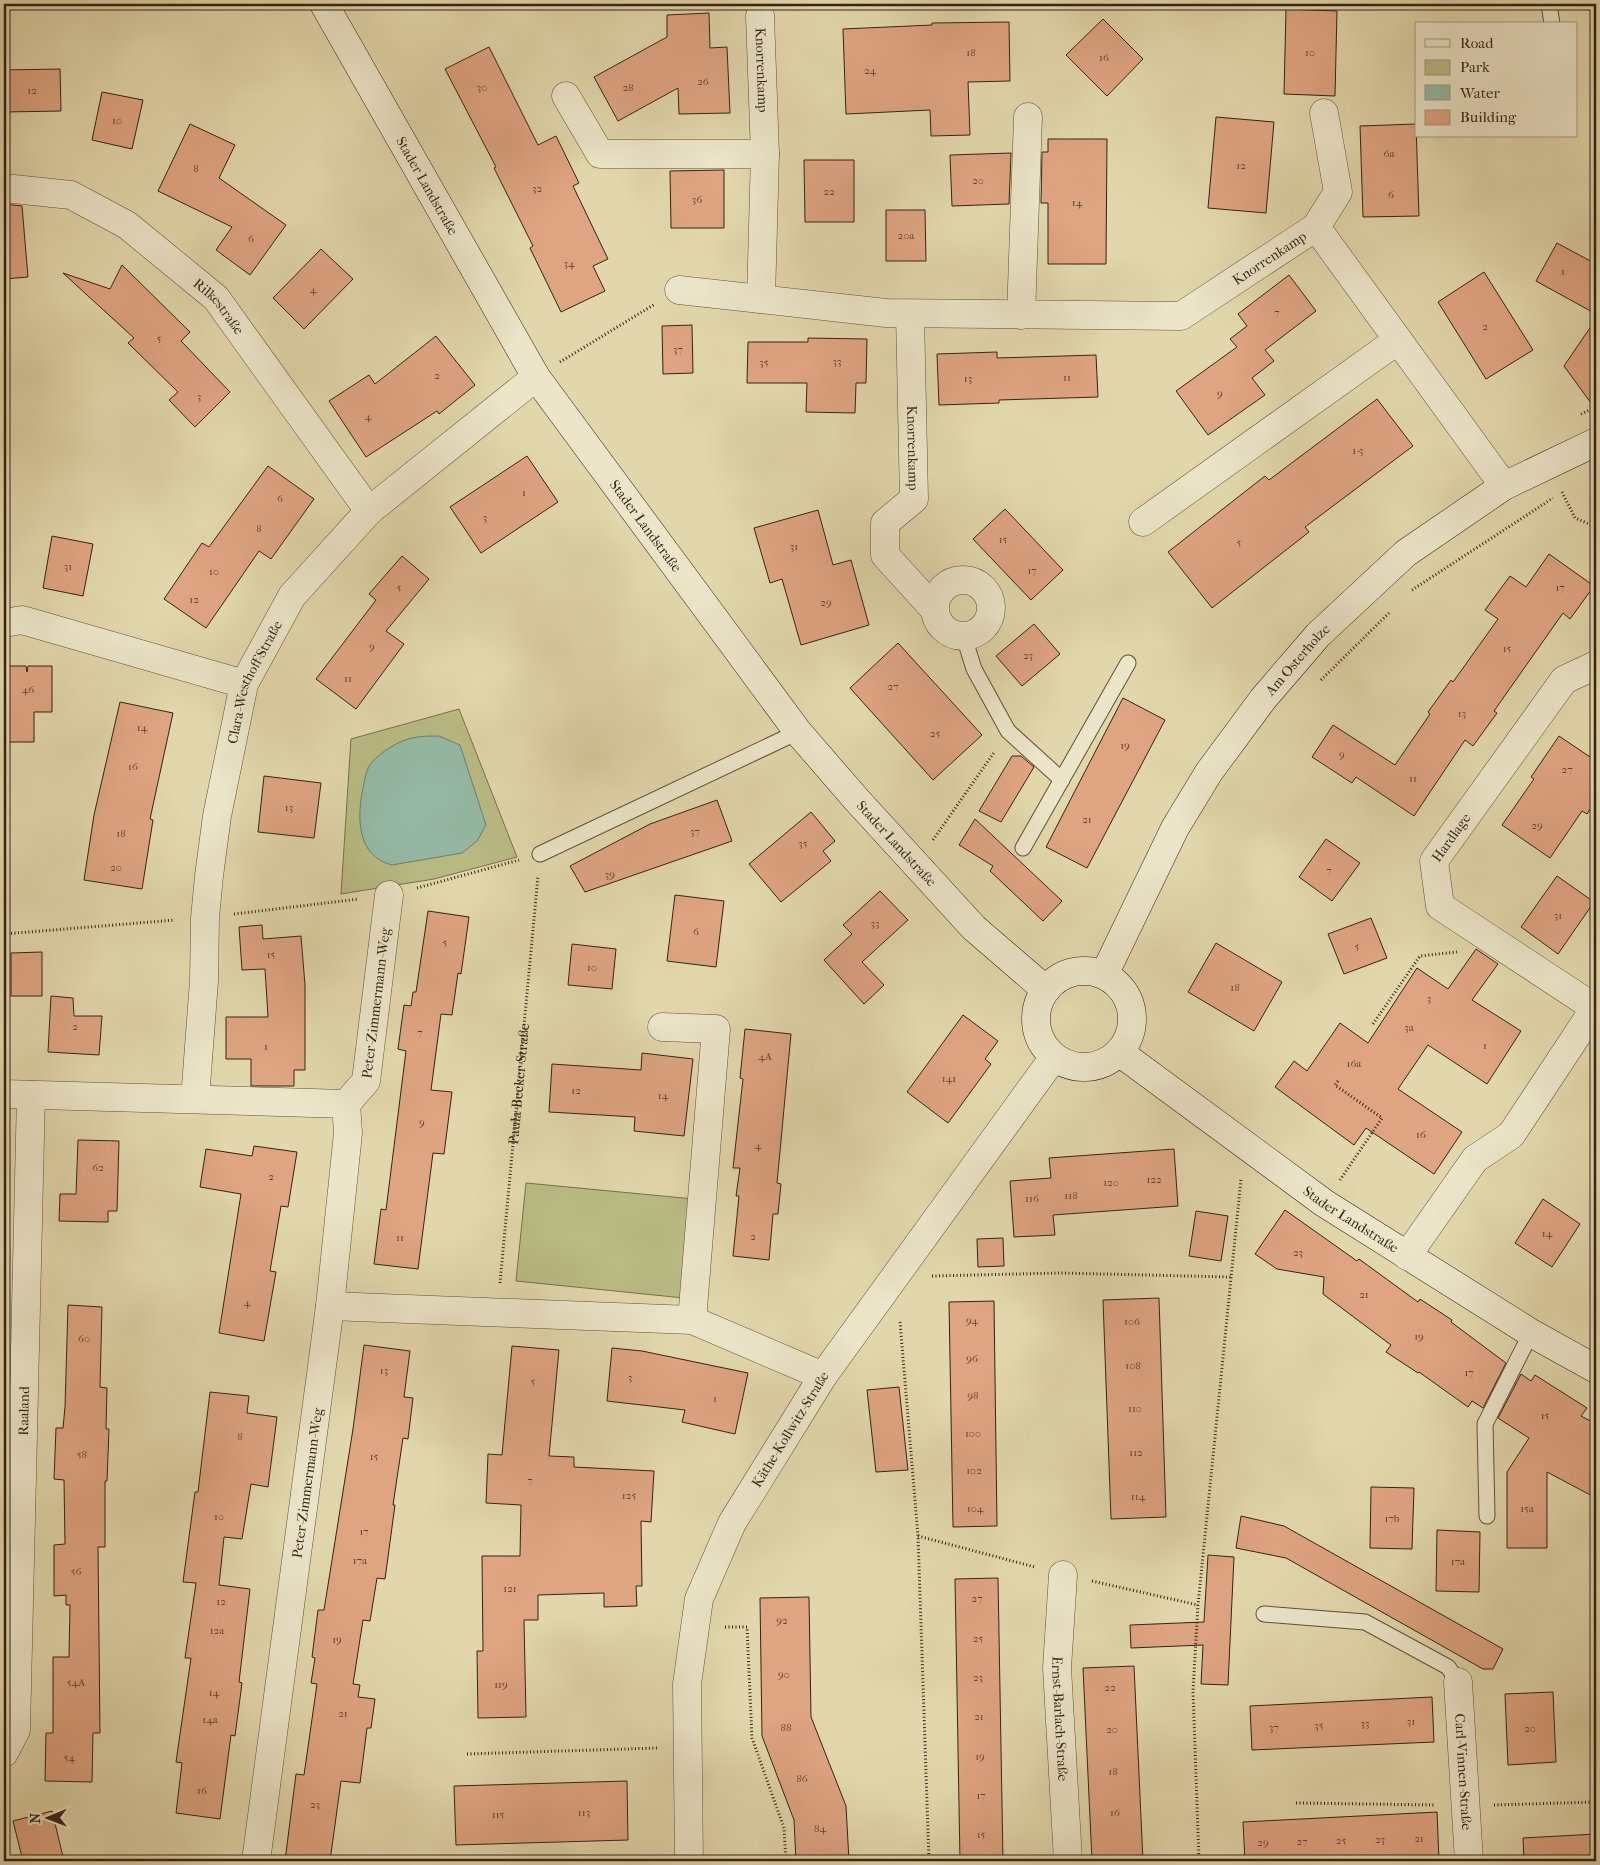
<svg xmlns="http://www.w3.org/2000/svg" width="1600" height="1865" font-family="'IM FELL French Canon',serif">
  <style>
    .green { fill: #babc85; stroke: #786f4e }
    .water { fill: #95baa7; stroke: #6f7d6d }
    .building { fill: #dfa482; stroke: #352216 }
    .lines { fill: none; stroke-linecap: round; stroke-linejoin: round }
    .lane-casing { stroke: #604f3c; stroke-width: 17 }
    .street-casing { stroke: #604f3c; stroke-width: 29 }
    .secondary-casing { stroke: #352216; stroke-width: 29 }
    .path { stroke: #352216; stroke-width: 3; stroke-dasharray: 1 2.5; stroke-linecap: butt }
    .lane { stroke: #ece5c9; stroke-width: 15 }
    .street { stroke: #ece5c9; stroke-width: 28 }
    .secondary { stroke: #ece5c9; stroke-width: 28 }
    .labels { text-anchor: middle; stroke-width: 4; stroke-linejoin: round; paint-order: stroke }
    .number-label { font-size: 11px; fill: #604231 }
    .street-label { font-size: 14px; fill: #352216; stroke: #ece5c9 }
  </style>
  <rect width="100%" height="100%" fill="#e2d7ac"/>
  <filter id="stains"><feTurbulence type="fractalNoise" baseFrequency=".004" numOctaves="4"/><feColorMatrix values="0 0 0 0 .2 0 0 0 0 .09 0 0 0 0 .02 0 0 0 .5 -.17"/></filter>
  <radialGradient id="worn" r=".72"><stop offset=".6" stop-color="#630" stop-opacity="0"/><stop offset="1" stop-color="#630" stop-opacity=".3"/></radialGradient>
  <path class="green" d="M459 709 517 857 434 879 341 894 351 739Z
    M526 1183 694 1199 684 1298 516 1281Z"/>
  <path class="water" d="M439 736 460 745 486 825 477 841 462 853 392 865C356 856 357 817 363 788 365 779 366 769 372 762 381 752 398 741 412 738 420 736 430 736 439 736Z"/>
  <path class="building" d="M1286 9 1337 11 1335 96 1284 94Z
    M709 13 710 48 727 47 730 113 679 114 678 88 618 121 594 77 667 37V15Z
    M1103 19 1143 59 1107 96 1066 55Z
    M1009 22 1010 81 968 82 970 135 931 136 930 110 846 114 843 29 932 25V23Z
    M489 47 538 145 556 136 579 183 573 186 608 259 593 266 605 291 561 312 530 248 533 246 494 168 496 167 445 69Z
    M60 69 61 111 4 112V70Z
    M102 92 143 100 132 149 92 140Z
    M1216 117 1274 122 1266 213 1208 208Z
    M190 124 235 145 219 178 286 225 250 275 216 250 232 227 158 191Z
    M1416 124 1419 216 1363 217 1360 126Z
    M1048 139H1107L1106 264H1048V203H1041L1042 152H1048Z
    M1011 153 1009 204 952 206 950 155Z
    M804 160H854V222H805Z
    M724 170V228H671L670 171Z
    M4 204 22 206 28 277 4 279Z
    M886 210H925L926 261H886Z
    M1557 243 1596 264V314L1536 281Z
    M321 249 353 279 304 329 273 298Z
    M122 265 190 332 181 341 230 392 195 427 169 400 178 392 128 343 134 338 63 273 110 289Z
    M1484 272 1533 350 1486 379 1438 302Z
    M1289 275 1316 311 1265 350 1274 361 1252 378 1265 395 1208 435 1176 391 1237 347 1230 339 1247 326 1238 314Z
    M1596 319V410L1564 366Z
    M692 325 693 373 663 374 662 326Z
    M436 336 475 385 439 414 437 411 366 457 329 401 369 375 375 384Z
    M808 338 867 339 866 383H856L855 413 806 412 807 383H747L748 342H808Z
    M997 352V358L1096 355 1098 397 999 400V403L939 405 937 354Z
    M1377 399 1413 446 1305 527 1309 532 1212 608 1168 552 1265 476 1269 480Z
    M527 456 558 502 481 553 450 507Z
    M268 466 314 499 271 559 259 551 206 628 164 599 202 543 209 547Z
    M1005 509 1063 570 1031 600 973 539Z
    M818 510 833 565 851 560 869 625 801 645 782 579 770 583 754 528Z
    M52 536 93 544 83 596 43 588Z
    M1549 554 1594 586 1570 619 1563 613 1494 711 1497 713 1473 746 1465 740 1414 816 1356 777 1352 783 1312 757 1333 725 1395 765 1430 714 1428 712 1451 680 1453 682 1498 619 1485 610 1510 576 1526 587Z
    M402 556 429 579 386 631 404 644 356 709 316 679 376 600 369 594Z
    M1034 624 1060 654 1022 686 996 656Z
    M898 643 982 735 933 780 850 688Z
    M4 666H26L27 672 28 666H52V712H34V742H4Z
    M1123 698 1165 720 1087 868 1046 847Z
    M120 702 173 713 150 819 153 820 142 889 84 880 94 815Z
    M1559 736 1596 761V800L1587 814 1582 811 1550 858 1502 825 1534 779 1531 777Z
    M1012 756H1021L1034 767 1001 822 979 811Z
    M264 776 321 783 314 838 258 832Z
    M717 800 732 841 585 892 570 866 650 824Z
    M811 812 835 841 823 851 831 861 781 902 749 864Z
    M975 819 1062 901 1043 921 990 871 993 866 959 845Z
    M1326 839 1360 863 1332 901 1299 877Z
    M1557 876 1594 902 1558 954 1521 927Z
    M880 891 908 920 862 962 884 985 864 1004 824 960 852 934 843 925Z
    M675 895 724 901 716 967 667 961Z
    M428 911 469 917 461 974 458 973 452 1015 441 1014 431 1090 452 1092 444 1154 433 1153 418 1269 374 1264 381 1209 386 1210 406 1051 398 1049 404 1005 411 1006 413 992H416Z
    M1371 918 1387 958 1344 974 1328 934Z
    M262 925 263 939 301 936 305 985V1070H294V1086H251V1059H226V1017H268L265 969 242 970 239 927Z
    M1216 943 1282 982 1254 1031 1188 992Z
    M572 944 616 949 612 989 568 985Z
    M1476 949 1498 964 1472 1000 1521 1031 1487 1084 1428 1045 1398 1089 1462 1132 1434 1174 1366 1128 1354 1145 1275 1087 1294 1061 1307 1071 1340 1023 1368 1043 1417 968 1448 989Z
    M42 952V996H11V953Z
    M51 996 73 998 74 1016H102L99 1055 48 1052Z
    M963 1015 998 1041 985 1059 991 1064 948 1123 907 1092Z
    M745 1029 791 1034 777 1183 781 1184 778 1214H773L769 1260 733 1256 739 1196H736L740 1168H733L743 1079 740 1078Z
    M642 1053 693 1059 684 1136 634 1131 635 1117 549 1112 552 1064 641 1070Z
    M78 1140 119 1141 117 1211H108V1222L59 1221 60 1194H76Z
    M254 1146 297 1152 288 1207 281 1206 270 1271 276 1272 264 1341 219 1333 241 1194 200 1187 206 1149 252 1156Z
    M1174 1149 1178 1206 1053 1215 1055 1235 1014 1237 1010 1181 1051 1178 1049 1158Z
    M1543 1199 1580 1224 1552 1267 1515 1243Z
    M1285 1210 1357 1261 1359 1259 1418 1302 1420 1299 1452 1320 1451 1322 1506 1363 1483 1408 1472 1401 1468 1407 1419 1372 1418 1373 1386 1352 1391 1345 1323 1294 1324 1277 1277 1269 1255 1254Z
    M1196 1211 1228 1216 1221 1261 1189 1256Z
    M1003 1238 1004 1266 978 1267 977 1239Z
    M1159 1298 1166 1517 1111 1519 1103 1300Z
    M994 1301 997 1526 953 1527 949 1302Z
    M68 1305 102 1307 100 1387 107 1388 106 1429H109L107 1481H105V1547H98L100 1733H93L92 1782 45 1781 46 1733H53V1657H69L70 1605H66V1595L54 1596V1545L65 1544 64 1480 54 1479 56 1428H63L65 1407Z
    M364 1345 410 1351 404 1397 413 1398 408 1439 403 1438 393 1505H395L385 1579 377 1578 370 1621 363 1620 353 1684 360 1685 358 1697 375 1699 371 1728H367L360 1783 341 1781 330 1861H285L296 1774 304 1775 317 1684 311 1683 315 1658 312 1657 318 1610H324L353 1429Z
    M512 1346 559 1350 549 1456 574 1457V1467L654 1471 651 1522 641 1521 642 1586H636L637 1606 604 1607V1593L538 1595V1620H524L526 1717 478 1718 477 1651H483L482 1556H520L521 1505 486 1503 488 1454 502 1455Z
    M612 1348 642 1351 748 1373 735 1434 682 1422 685 1410 607 1401Z
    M1521 1374 1531 1381 1535 1375 1587 1408 1581 1416 1596 1424V1498L1547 1472V1548H1507V1472L1529 1438 1498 1418Z
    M899 1387 908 1470 876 1472 867 1390Z
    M210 1392 249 1396 247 1413 277 1417 268 1487 251 1484 242 1539 224 1537 219 1585 250 1589 239 1682 242 1683 235 1736 231 1735 220 1819 176 1813 182 1763 176 1762 191 1658H185L196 1583 183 1582 195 1492H198Z
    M1371 1487 1414 1488 1412 1549 1370 1548Z
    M1241 1516 1284 1526 1503 1649 1493 1669H1483L1286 1558 1236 1548Z
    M1437 1530 1480 1532 1479 1592 1436 1591Z
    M1208 1555 1234 1557 1228 1685 1201 1684 1203 1645 1131 1648 1130 1625 1204 1622Z
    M998 1578 1003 1861H960L955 1579Z
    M809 1597 811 1717 846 1806 849 1861H796L794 1820 762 1736 760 1598Z
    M1134 1666 1143 1861H1092L1083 1668Z
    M1553 1692 1556 1762 1508 1765 1505 1694Z
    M1432 1697 1434 1742 1252 1750 1250 1706Z
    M627 1781 628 1840 456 1845 454 1786Z
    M52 1811 64 1861H23L13 1821Z
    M1437 1812 1439 1861H1245L1243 1822Z
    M1596 1834V1861H1524L1523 1838Z"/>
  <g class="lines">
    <defs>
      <path id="lane" d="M1549 4 1552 24
        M964 637 974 669 1008 731 1062 780
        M1023 848 1128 663
        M540 854 798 732
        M1487 1516 1485 1424 1531 1333
        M1264 1614 1365 1622 1448 1667 1458 1682"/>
      <g id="street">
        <path id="s2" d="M760 16 765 154 761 299"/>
        <path d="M566 96 600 154H765"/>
        <path id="s3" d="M4 188 71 195 127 225 216 298 369 511"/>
        <path d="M1316 227 1338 192 1324 113"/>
        <path id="s4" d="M679 290 886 313 1181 316 1316 227 1504 486"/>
        <path id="s5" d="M910 314 914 499 885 523V555L934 609"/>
        <path d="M1021 315 1028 117"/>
        <path d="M1143 522 1398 340"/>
        <circle cx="963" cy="608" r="28"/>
        <path d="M4 623 22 620 244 684"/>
        <path d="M662 1027 716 1029 692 1320"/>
        <path d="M4 1094 346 1104 348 1133 330 1306 256 1861"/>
        <path id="s6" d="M195 1099 204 981 205 918 209 876 217 816 244 684 292 596 369 511 536 377"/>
        <path id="s7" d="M346 1104 366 1081 389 895"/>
        <path id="s8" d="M1407 1256 1475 1159 1511 1135 1595 1008 1440 906 1434 861 1564 680 1596 665"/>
        <path d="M330 1306 692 1320 823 1376"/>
        <path id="s9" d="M1063 1575 1057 1668 1068 1861"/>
        <path id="s10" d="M1458 1682 1469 1861"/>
        <path id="s11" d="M4 1753 16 1730 31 1095"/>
        <path id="s12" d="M689 1861 687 1684 699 1599 732 1523 823 1376 1054 1057"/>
      </g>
      <g id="secondary">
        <path id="s13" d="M324 4 536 377 798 732 856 799 974 928 1046 990"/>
        <circle cx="1084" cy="1019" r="48"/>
        <path id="s14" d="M1104 975 1175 828 1209 772 1263 699 1318 635 1406 553 1504 486 1596 442"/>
        <path id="s15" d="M1119 1052 1324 1203 1531 1333 1596 1369"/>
      </g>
    </defs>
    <use href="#lane" class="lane-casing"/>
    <use href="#street" class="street-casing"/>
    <use href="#secondary" class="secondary-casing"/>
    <g class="path">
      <path d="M560 362 655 304"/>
      <path d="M1581 414 1596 407"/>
      <path d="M1562 492 1575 518 1596 527"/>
      <path d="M1412 590 1553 498"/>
      <path d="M1321 680 1390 612"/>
      <path d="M933 840 995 751"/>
      <path d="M417 888 519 860"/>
      <path d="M234 914 359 899"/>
      <path d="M4 934 175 920"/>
      <path d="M1373 1024 1420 956 1457 952"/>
      <path d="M1338 1081 1335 1085 1382 1118 1340 1180"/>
      <path d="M932 1276 1060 1273 1231 1277"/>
      <path id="s1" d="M500 1283 538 876"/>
      <path d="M900 1322 918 1536 929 1861"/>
      <path d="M918 1536 1035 1567"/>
      <path d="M1092 1581 1198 1605"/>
      <path d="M725 1627H747L752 1738 784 1828 786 1861"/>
      <path d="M467 1754 658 1748"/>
      <path d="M1296 1803 1436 1805"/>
      <path d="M1494 1805 1596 1802"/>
      <path d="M1199 1861 1193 1691 1198 1605 1241 1179"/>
    </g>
    <use href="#lane" class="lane"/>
    <use href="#street" class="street"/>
    <use href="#secondary" class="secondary"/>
  </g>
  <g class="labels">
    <g class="number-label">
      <text x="971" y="56">18</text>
      <text x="1310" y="56">10</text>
      <text x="1104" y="61">16</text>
      <text x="870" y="74">24</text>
      <text x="703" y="85">26</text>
      <text x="482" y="91">30</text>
      <text x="628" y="91">28</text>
      <text x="32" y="94">12</text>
      <text x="117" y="124">10</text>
      <text x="1389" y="157">6a</text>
      <text x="1241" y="169">12</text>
      <text x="196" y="172">8</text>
      <text x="978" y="184">20</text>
      <text x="537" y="192">32</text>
      <text x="829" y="195">22</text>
      <text x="1391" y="198">6</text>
      <text x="697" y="203">36</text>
      <text x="1077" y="206">14</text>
      <text x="906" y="239">20a</text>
      <text x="251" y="242">6</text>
      <text x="569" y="267">34</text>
      <text x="1563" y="275">1</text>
      <text x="313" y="293">4</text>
      <text x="1277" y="316">7</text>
      <text x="1485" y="330">2</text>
      <text x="159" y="342">5</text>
      <text x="678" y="353">37</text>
      <text x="837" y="365">33</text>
      <text x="764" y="366">35</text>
      <text x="437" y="379">2</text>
      <text x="1067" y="381">11</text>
      <text x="968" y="382">13</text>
      <text x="1220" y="397">9</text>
      <text x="199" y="400">3</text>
      <text x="368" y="420">4</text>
      <text x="1358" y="454">1-3</text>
      <text x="524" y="496">1</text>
      <text x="280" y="502">6</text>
      <text x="485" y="521">3</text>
      <text x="259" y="532">8</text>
      <text x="1003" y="543">15</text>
      <text x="1239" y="546">5</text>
      <text x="794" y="550">31</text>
      <text x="68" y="570">31</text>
      <text x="1032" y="574">17</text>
      <text x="214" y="575">10</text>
      <text x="399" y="591">5</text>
      <text x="1560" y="591">17</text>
      <text x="194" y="603">12</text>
      <text x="826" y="606">29</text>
      <text x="372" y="650">9</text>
      <text x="1507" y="652">15</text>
      <text x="1028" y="659">23</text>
      <text x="348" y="682">11</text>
      <text x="893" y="690">27</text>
      <text x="28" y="693">46</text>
      <text x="1462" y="717">13</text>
      <text x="142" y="731">14</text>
      <text x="935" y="737">25</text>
      <text x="1125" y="749">19</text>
      <text x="1342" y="758">9</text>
      <text x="133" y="770">16</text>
      <text x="1567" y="773">27</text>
      <text x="1413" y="782">11</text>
      <text x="289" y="811">13</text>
      <text x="1087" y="823">21</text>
      <text x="1537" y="829">29</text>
      <text x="695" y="835">37</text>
      <text x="121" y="837">18</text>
      <text x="803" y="847">35</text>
      <text x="116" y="871">20</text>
      <text x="1329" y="874">7</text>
      <text x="610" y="878">39</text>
      <text x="1558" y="919">31</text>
      <text x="875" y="927">33</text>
      <text x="696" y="935">6</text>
      <text x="445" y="946">5</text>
      <text x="1357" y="950">5</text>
      <text x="271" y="958">15</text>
      <text x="592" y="971">10</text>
      <text x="1235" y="991">18</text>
      <text x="1429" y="1002">3</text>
      <text x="75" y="1030">2</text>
      <text x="1409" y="1031">3a</text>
      <text x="420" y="1036">7</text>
      <text x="1485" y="1049">1</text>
      <text x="266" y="1050">1</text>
      <text x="765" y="1060">4A</text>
      <text x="1354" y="1067">16a</text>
      <text x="949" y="1082">141</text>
      <text x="576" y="1094">12</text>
      <text x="663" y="1099">14</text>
      <text x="422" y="1126">9</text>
      <text x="1421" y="1138">16</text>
      <text x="758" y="1149">4</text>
      <text x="98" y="1171">62</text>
      <text x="271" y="1180">2</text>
      <text x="1154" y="1183">122</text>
      <text x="1111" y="1186">120</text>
      <text x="1071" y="1199">118</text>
      <text x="1032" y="1202">116</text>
      <text x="1547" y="1237">14</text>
      <text x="753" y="1240">2</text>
      <text x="400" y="1241">11</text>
      <text x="1298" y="1256">23</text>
      <text x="1364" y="1298">21</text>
      <text x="247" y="1306">4</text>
      <text x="972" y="1324">94</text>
      <text x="1132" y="1325">106</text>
      <text x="1419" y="1340">19</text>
      <text x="84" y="1342">60</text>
      <text x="972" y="1362">96</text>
      <text x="1133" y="1369">108</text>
      <text x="384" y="1374">13</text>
      <text x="1469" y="1376">17</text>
      <text x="630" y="1381">3</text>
      <text x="533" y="1385">5</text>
      <text x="973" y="1399">98</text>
      <text x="715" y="1402">1</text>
      <text x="1135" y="1412">110</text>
      <text x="1545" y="1419">15</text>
      <text x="973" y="1437">100</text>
      <text x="240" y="1440">8</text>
      <text x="1136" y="1456">112</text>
      <text x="82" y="1458">58</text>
      <text x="374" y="1460">15</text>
      <text x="974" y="1474">102</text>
      <text x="530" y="1484">7</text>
      <text x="629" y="1499">125</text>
      <text x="1138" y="1500">114</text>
      <text x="975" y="1512">104</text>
      <text x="1527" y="1512">15a</text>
      <text x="219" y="1520">10</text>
      <text x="1392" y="1522">17b</text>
      <text x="364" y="1535">17</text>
      <text x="360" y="1564">17a</text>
      <text x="1458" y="1565">17a</text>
      <text x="76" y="1575">56</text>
      <text x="510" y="1592">121</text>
      <text x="977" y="1602">27</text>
      <text x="221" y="1605">12</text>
      <text x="782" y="1624">92</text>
      <text x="217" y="1634">12a</text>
      <text x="978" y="1642">25</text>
      <text x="337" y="1643">19</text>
      <text x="784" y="1678">90</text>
      <text x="978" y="1681">23</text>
      <text x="76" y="1686">54A</text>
      <text x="501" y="1688">119</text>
      <text x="1110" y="1691">22</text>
      <text x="214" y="1696">14</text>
      <text x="343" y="1717">21</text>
      <text x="979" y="1720">21</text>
      <text x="210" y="1723">14a</text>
      <text x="1411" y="1725">31</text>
      <text x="1365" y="1727">33</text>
      <text x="1319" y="1729">35</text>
      <text x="786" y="1731">88</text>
      <text x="1274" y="1731">37</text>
      <text x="1530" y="1732">20</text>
      <text x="1112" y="1733">20</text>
      <text x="980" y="1760">19</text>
      <text x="69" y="1761">54</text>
      <text x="1113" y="1775">18</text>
      <text x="802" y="1782">86</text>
      <text x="202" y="1794">16</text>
      <text x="981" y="1799">17</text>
      <text x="315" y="1808">23</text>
      <text x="584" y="1816">113</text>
      <text x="1115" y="1816">16</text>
      <text x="498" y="1818">115</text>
      <text x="820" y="1832">84</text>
      <text x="981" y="1838">15</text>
      <text x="1419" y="1842">21</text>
      <text x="1380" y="1843">23</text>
      <text x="1341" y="1844">25</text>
      <text x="1302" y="1845">27</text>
      <text x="1263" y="1846">29</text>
    </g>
    <g class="street-label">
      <text dy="5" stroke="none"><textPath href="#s2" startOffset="54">Knorrenkamp</textPath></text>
      <text dy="5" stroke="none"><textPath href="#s13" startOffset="209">Stader Landstraße</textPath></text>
      <text dy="5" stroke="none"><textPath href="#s4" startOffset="609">Knorrenkamp</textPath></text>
      <text dy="5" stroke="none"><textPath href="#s3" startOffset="254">Rilkestraße</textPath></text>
      <text dy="5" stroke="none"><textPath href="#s5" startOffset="134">Knorrenkamp</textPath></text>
      <text dy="5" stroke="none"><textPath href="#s13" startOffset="614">Stader Landstraße</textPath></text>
      <text dy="5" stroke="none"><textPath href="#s14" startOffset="372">Am Osterholze</textPath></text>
      <text dy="5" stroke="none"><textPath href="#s6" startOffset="424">Clara-Westhoff-Straße</textPath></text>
      <text dy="5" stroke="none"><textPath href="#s8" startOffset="574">Hardlage</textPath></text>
      <text dy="5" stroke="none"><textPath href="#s13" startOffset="1019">Stader Landstraße</textPath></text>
      <text dy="5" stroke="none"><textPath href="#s7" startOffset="109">Peter-Zimmermann-Weg</textPath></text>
      <text dy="5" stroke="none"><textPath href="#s1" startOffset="200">Paula-Becker-Straße</textPath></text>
      <text dy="5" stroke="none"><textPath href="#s15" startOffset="286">Stader Landstraße</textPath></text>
      <text dy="5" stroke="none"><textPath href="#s11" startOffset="345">Raaland</textPath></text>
      <text dy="5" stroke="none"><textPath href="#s12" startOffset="456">Käthe-Kollwitz-Straße</textPath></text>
      <text transform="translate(307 1483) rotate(-82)" y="5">Peter-Zimmermann-Weg</text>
      <text dy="5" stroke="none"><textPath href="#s9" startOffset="144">Ernst-Barlach-Straße</textPath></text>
      <text dy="5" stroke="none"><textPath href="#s10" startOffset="90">Carl-Vinnen-Straße</textPath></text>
    </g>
  </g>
  <rect width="1600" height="1865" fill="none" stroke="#e2d7ac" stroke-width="20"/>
  <rect x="5" y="5" width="1590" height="1855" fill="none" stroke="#352216" stroke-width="2.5"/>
  <rect x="10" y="10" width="1580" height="1845" fill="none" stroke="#352216"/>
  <rect x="1415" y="22" width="162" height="115" fill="#ece5c9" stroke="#a39781"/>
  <rect x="1425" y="39" width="25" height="8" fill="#ece5c9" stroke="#a39781"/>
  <text x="1460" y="48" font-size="15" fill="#352216">Road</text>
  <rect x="1425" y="60" width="25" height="15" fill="#babc85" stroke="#a39781"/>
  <text x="1460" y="72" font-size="15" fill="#352216">Park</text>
  <rect x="1425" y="85" width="25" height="15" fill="#95baa7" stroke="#a39781"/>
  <text x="1460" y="98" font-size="15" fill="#352216">Water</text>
  <rect x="1425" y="110" width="25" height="15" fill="#dfa482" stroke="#a39781"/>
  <text x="1460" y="122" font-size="15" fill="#352216">Building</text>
  <g transform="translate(48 1818) rotate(269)" stroke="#ece5c9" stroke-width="4" paint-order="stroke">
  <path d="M0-4L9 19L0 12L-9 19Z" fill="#352216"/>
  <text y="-8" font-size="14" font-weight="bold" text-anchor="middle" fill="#352216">N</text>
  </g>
  <rect width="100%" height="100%" filter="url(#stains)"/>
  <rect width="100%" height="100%" fill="url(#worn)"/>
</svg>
